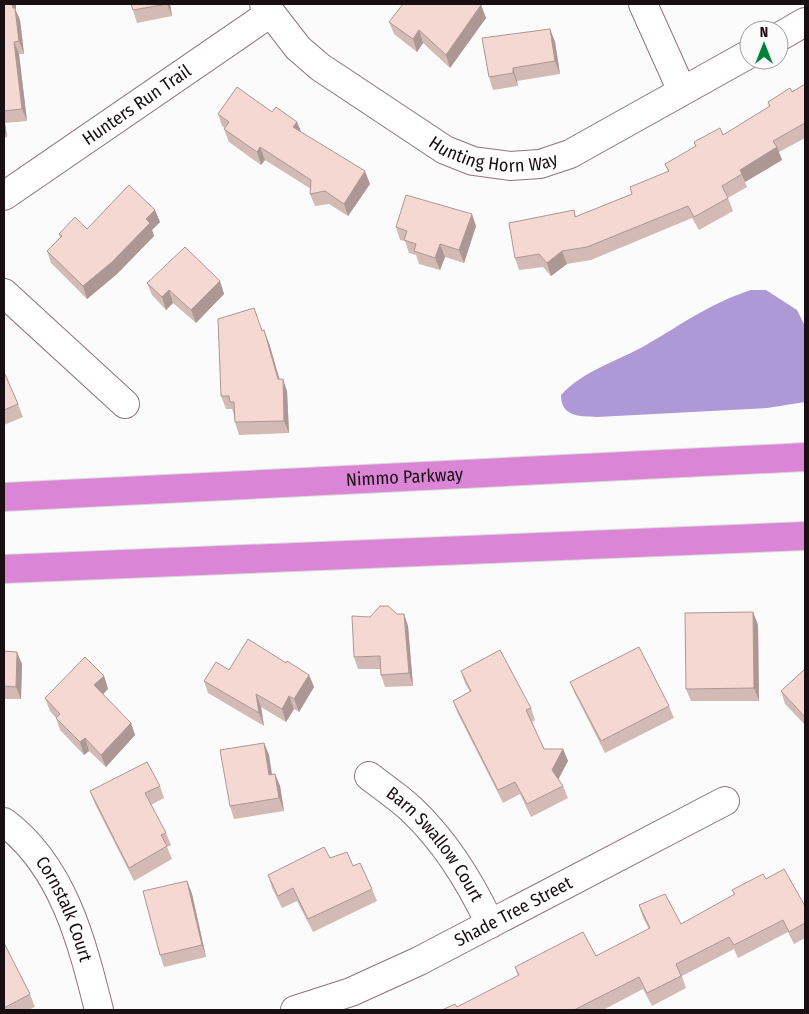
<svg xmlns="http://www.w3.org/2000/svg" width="809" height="1014" font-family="'Fira Sans Condensed',sans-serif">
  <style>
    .water { fill: #ad99d5 }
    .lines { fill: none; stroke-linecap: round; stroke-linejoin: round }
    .street-casing { stroke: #90727b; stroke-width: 30 }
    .highway-casing { stroke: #dad8d9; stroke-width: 30 }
    .street { stroke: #fff; stroke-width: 28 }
    .highway { stroke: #da85d5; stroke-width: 28 }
    .wall { fill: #d4bab5 }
    .shaded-wall { fill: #ac9794 }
    .building { fill: #f6d8d3; stroke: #ac9794 }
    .labels { text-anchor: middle; stroke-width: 4; stroke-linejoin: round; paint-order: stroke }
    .street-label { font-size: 18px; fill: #190e12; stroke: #fbfbfb }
  </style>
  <rect width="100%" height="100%" fill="#fbfbfb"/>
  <path class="water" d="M751 290H766L797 310 805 326V402L767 408 597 417C579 416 561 417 561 395 584 370 618 361 646 345 682 324 711 303 751 290Z"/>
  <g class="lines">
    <defs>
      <g id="street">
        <path id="s1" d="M264 4 298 48 320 67 445 150 473 161 510 166 540 164 570 154 749 54"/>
        <path d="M643 4 682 91"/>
        <path d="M779 37 805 22"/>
        <path id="s2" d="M4 196 269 14"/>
        <path d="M4 293 125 404"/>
        <path id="s3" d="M369 776C383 787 398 797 411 809 446 842 470 881 490 924"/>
        <path id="s4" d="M4 822C63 866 82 942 99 1010"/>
        <path id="s5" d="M295 1010 351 992 419 961 725 801"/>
      </g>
      <g id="highway">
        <path id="s6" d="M4 497 805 457"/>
        <path d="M4 569 805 536"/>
      </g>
    </defs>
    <use href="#street" class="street-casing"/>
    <use href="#highway" class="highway-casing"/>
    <use href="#street" class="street"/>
    <use href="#highway" class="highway"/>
  </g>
  <path class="wall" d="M4 4H16V11L20 20 24 54H19L27 121 5 123 7 137 4 138Z
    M131 4H170L172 16 137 23 133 10Z
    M481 5 486 18 450 68 423 43 417 52 394 34 389 22Z
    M550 29 555 42 560 74 517 81 518 86 493 90 489 77Z
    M805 84V138L779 152 782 160 745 182 747 187 728 198 733 211 699 230 692 218 591 260 567 264 551 276 543 267 519 270 515 258 574 210 576 217 632 194 668 172 665 164 696 147 694 142 723 135 769 107 768 102 792 92Z
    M272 112 297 122 301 132 370 184 348 216 329 204 315 206 310 194 311 189 265 160 261 165 229 142 224 129 225 128 222 126 218 114Z
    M155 210 160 222 152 230 154 236 117 274 87 299 51 263 47 251 60 237 59 234 87 229Z
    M476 226 464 263 445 257 440 270 419 264 416 255 409 253 405 241 400 240 396 227Z
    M220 281 224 294 196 323 173 303 166 310 152 295 147 283Z
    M262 331 269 343 279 379 287 391 289 433 239 435 235 422 234 415 232 409H226L221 396Z
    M4 375 18 404 23 417 4 425Z
    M753 612 758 625 759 701H691L686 689Z
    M397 614H404L408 626 413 686 385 687 381 675 380 669H358L354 657 370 617Z
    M4 651 22 664 21 699H4V703Z
    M286 663 309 675 314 687 299 712 294 709 286 722 261 707 264 726 208 693 204 681 229 670Z
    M805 669V725L785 704 781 691Z
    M461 671 531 708 535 720 532 722 544 749H563L568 761 558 779 563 786 568 798 531 817 520 794 503 803 458 714 453 701 470 692 465 683Z
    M104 676 108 689 103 694 131 723 135 735 106 767 89 751 84 755 60 730 56 718 50 711 45 698Z
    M570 682 669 706 674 718 605 753 575 694Z
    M264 743 269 755 271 774H275L280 786 284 811 234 819 230 806Z
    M160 786 164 798 151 805 166 833 171 845 167 847 172 859 134 881 95 804 90 791Z
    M330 858 353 866 372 889 377 901 313 932 297 901 282 908 272 888 268 875Z
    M766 879 805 906V938L794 944 788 932 738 958 734 949 682 976 686 988 652 1006 643 989 603 1010H442L457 1007 518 976 515 967 596 956 649 929 643 918 639 905 681 924 734 895 732 890Z
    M187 881 192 894 206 957 164 967 160 955Z
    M4 943 30 994 35 1007 28 1010H4Z"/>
  <path class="shaded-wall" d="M12 4H16V11L20 20 24 54 19 41Z
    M167 4H170L172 16Z
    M481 5 486 18 450 68 446 55Z
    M550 29 555 42 560 74 555 61Z
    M419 30 423 43 417 52 413 39Z
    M14 42 19 54 27 121 22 109Z
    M513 68 517 81 518 86 513 73Z
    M4 120 5 123 7 137 4 130Z
    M297 122 302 134 293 127Z
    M260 147 265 160 261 165 257 152Z
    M777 147 782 160 745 182 740 170Z
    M365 171 370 184 348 216 344 204Z
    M155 210 160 222 152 230 154 236 117 274 87 299 83 286Z
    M472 214 476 226 464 263 459 250Z
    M440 244 445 257 440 270 435 258Z
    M562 251 567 264 551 276 547 263Z
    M220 281 224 294 196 323 191 310Z
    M169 290 173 303 166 310 162 297Z
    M264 330 269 343 283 391 278 379Z
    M283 379 287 391 289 433 284 421Z
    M753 612 758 625 759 701 754 688Z
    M404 614 408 626 413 686 409 673Z
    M17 652 22 664 21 699 16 687Z
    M309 675 314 687 299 712 294 699Z
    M104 676 108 689 99 698 94 685Z
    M256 694 261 707 264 726 259 713Z
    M289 696 294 709 286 722 282 709Z
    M131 723 135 735 106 767 101 755Z
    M85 738 89 751 84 755 80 742Z
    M264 743 269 755 274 787 269 775Z
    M563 749 568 761 557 782 552 770Z
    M275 774 280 786 284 811 279 798Z
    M187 881 192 894 206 957 202 945Z"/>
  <path class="building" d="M4 4H12L13 8H15L19 41 14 42 22 109 4 111Z
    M131 4H167L133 10Z
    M403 4H479L481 5 446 55 419 30 413 39 389 22Z
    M550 29 555 61 513 68V73L489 77 482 38Z
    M805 84V123L773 141 777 147 740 170 742 174 722 186 728 198 694 217 688 206 587 247 562 251 547 263 539 254 515 258 509 223 574 210 575 217 632 194 630 187 669 171 665 164 696 146 694 142 720 128 723 135 770 106 768 102 790 88 792 92Z
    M237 87 272 112 276 107 297 122 293 127 365 171 344 204 325 191 310 194 311 180 260 147 257 152 224 129 229 122 218 114Z
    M129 185 155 210 146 219 150 223 112 262 83 286 47 251 62 236 59 234 75 217 87 229Z
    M406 195 472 214 459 250 440 244 435 258 414 251 416 244 404 240 407 231 396 227Z
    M185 247 220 281 191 310 169 290 162 297 147 283Z
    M254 308 262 331 264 330 278 379H283L284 421 235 422 234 402H230L229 396H221L218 319Z
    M5 374 18 404 4 410V375Z
    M380 606H388L397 614H404L409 673 381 675 380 656 354 657 352 616 370 617Z
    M753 612 754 688 686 689 685 613Z
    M248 639 286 663 287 661 309 675 294 699 289 696 282 709 256 694 259 713 204 681 216 662 229 670Z
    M639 647 669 706 601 741 570 682Z
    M500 650 531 708 526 710 544 749H563L552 770 563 786 527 804 515 782 498 790 453 701 471 691 461 671Z
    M4 651 17 652 16 687 4 686Z
    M85 657 104 676 94 685 131 723 101 755 85 738 80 742 56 718 60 714 45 698Z
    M805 669V717L781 691Z
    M264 743 269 775 275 774 279 798 230 806 220 750Z
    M147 762 160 786 145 793 166 833 161 835 167 846 129 868 90 791Z
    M324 847 330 858 347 852 353 866 360 863 372 889 308 919 293 888 278 896 268 875Z
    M784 869 805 906V923L789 932 783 920 734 945 729 937 676 964 681 976 647 993 639 977 574 1010H442L455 1004 457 1007 519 975 515 967 583 932 596 956 650 928 639 905 665 894 681 924 735 894 732 890 763 874 766 879Z
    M187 881 202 945 160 955 143 891Z
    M4 943 30 994 4 1008Z"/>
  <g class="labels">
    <g class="street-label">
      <text dy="6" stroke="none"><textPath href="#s2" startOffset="161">Hunters Run Trail</textPath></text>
      <text dy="6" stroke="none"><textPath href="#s1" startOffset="284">Hunting Horn Way</textPath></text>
      <text dy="6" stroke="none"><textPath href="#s6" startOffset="401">Nimmo Parkway</textPath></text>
      <text dy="6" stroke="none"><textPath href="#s3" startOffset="96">Barn Swallow Court</textPath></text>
      <text dy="6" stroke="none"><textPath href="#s4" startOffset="108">Cornstalk Court</textPath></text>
      <text dy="6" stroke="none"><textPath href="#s5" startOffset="240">Shade Tree Street</textPath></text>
    </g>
  </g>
  <rect width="809" height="1014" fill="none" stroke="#190e12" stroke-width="10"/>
  <g transform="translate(764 45)"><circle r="24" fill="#fbfbfb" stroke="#a19c9e"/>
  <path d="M0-4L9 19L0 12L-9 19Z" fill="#00813b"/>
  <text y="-8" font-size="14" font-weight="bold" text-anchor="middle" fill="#190e12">N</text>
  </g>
</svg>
